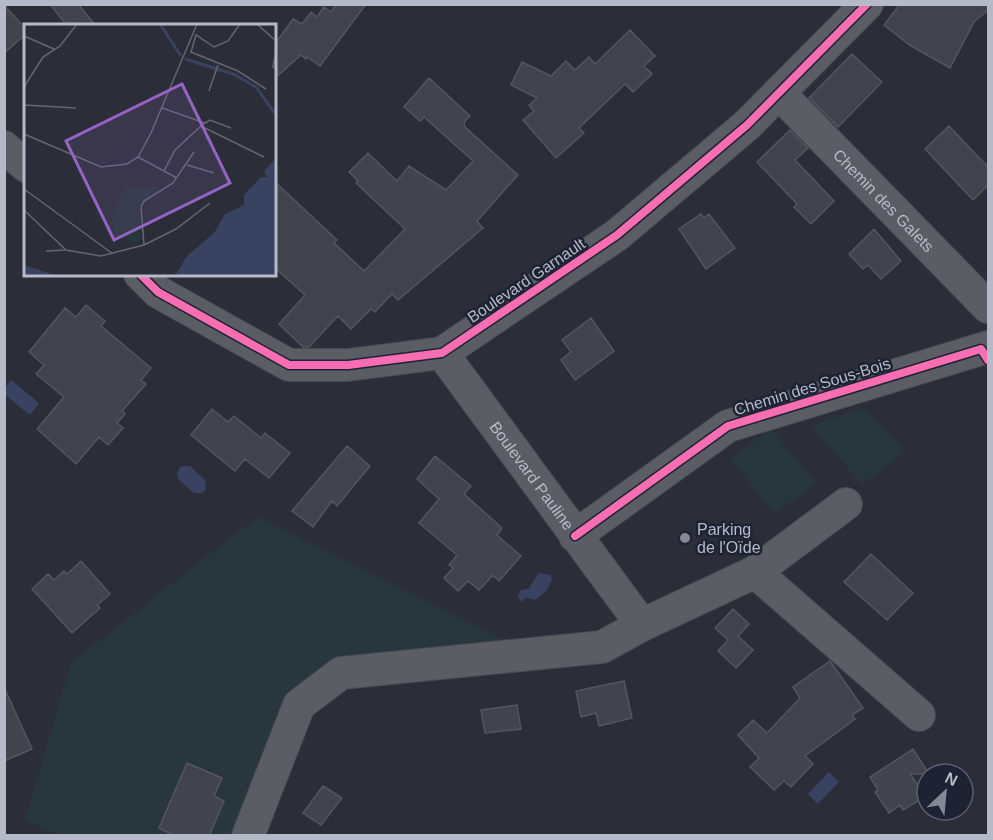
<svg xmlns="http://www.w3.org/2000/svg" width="993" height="840" font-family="Helvetica,sans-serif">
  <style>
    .green { fill: #28373d }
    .water { fill: #394260 }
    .building { fill: #41444c; stroke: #53565f; stroke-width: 1.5 }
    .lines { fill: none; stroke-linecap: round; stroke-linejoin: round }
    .minor-casing { stroke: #474951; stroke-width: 34 }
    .minor { stroke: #5b5d65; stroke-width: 32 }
    .cycleway-casing { stroke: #1e2333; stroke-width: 11 }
    .cycleway { stroke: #f96db3; stroke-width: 8 }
    .poi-dot { fill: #858896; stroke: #1e2333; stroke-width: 2 }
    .labels { text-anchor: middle; stroke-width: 5; stroke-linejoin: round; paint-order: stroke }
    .street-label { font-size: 16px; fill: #b6b9c8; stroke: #1e2333 }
    .poi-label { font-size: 16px; fill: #b6b9c8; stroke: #1e2333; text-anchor: start }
    .inset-river { fill: none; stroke: #394260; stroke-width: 3 }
    .inset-road { fill: none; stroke: #636672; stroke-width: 1.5 }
    .view { fill: #9364c3; fill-opacity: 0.15; stroke: #9364c3; stroke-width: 3 }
    .inset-edge { fill: none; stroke: #b6b9c8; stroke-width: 3 }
  </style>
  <rect width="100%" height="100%" fill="#2b2e38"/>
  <path class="green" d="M862 408 906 451 862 484 811 426Z
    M771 429 816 483 774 514 731 459Z
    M257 517 509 642 331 662 285 696 231 835H59L25 820 71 663Z"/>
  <path class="water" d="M11 380 39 403 30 415 5 395V388Z
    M181 466H190L205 480 206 489 203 493H194L178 479 177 473Z
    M539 573 551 575 552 580 546 591 535 600 526 598 521 602 518 595 521 590 528 589Z
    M829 772 839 782 818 804 808 794Z"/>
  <path class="building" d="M50 4H78L96 26H67Z
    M336 4H366L320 66 307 57 306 59 301 55 274 79V45L293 19 302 24 311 12 317 17 324 7 331 12Z
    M900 4H988V10L974 22 950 68 911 46 884 25Z
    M4 5 26 29V34L4 53Z
    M630 30 655 56 644 66 652 74 633 92 625 84 579 128 584 133 556 158 523 120 534 111 529 105 537 98 511 85 522 62 551 76 566 61 575 70 589 57 595 64Z
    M852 54 882 82 838 127 809 98Z
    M429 78 470 116 464 122 465 127 518 175 477 221 483 228 398 300 392 294 375 312 371 309 351 329 338 316 309 347H303L279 324 305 295 274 267V181L337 240 334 243 364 271 405 229 356 183 358 181 349 172 368 153 397 181 409 166 446 190 473 161 424 117 420 121 404 107Z
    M949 126 988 167V185L973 200 925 149Z
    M790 130 808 148 795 160 834 201 811 224 794 207 797 204 757 162Z
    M701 214 704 218 709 214 735 248 706 269 679 229Z
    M874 229 901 261 881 279 868 265 863 269 849 254Z
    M86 305 105 321 101 326 151 368 141 380 146 384 122 411 125 414 117 423 123 428 108 445 99 437 76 464 37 429 64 397 36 374 44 365 29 352 65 308 76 317Z
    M591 318 614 351 575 380 561 360 571 352 562 340Z
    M212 409 228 422 234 416 261 438 265 433 290 453 269 478 245 459 235 471 191 435Z
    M347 446 370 466 337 506 332 501 313 527 292 511Z
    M435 456 471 486 464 494 502 528 497 535 521 556 499 581 493 575 479 590 468 581 458 591 444 578 453 568 449 565 457 555 419 523 439 499 417 479Z
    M871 554 913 593 887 620 844 582Z
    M81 561 110 594 97 605 100 608 72 633 32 589 48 574 54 580 64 571 67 574Z
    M733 609 749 624 738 636 753 650 736 668 718 651 728 640 715 628Z
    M830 661 863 708 852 715 855 719 805 756 813 764 791 787 784 781 774 790 750 767 759 758 738 735 753 720 767 733 800 698 793 687Z
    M624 681 632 718 599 726 596 713 581 717 576 691Z
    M4 687 32 749 4 761Z
    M517 705 521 729 485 733 481 710Z
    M913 749 929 774H910L926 796 903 810 900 805 889 813 875 792 878 790 870 777Z
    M187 763 222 778 214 796 224 801 209 836H175L159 828Z
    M323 786 342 798 321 825 303 813Z"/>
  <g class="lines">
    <defs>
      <g id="minor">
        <path id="s1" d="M779 93 988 307"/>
        <path d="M4 147 26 166"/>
        <path d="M140 274 158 292 289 365H348L442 353 617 235 747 125 867 4"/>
        <path id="s2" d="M442 353 642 625"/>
        <path d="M575 536 728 426 988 347"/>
        <path d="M755 572 919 715"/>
        <path d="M248 836 299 705 341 673 602 647 642 625 755 572 846 504"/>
      </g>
    </defs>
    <use href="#minor" class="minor-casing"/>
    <use href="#minor" class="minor"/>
    <defs>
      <path id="cycleway" d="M140 274 158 292 289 365H348L442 353 617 235 747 125 867 4
        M575 536 728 426 981 349 988 360"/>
    </defs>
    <use href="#cycleway" class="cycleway-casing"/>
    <use href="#cycleway" class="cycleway"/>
  </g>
  <circle class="poi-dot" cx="685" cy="538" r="6"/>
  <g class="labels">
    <g class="street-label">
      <text dy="6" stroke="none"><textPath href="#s1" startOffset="150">Chemin des Galets</textPath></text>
      <text transform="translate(526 280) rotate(-34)" y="6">Boulevard Garnault</text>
      <text transform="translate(812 386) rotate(-17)" y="6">Chemin des Sous-Bois</text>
      <text dy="6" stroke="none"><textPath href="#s2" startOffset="152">Boulevard Pauline</textPath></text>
    </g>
    <g class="poi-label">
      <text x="697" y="535">Parking<tspan x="697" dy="18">de l'Oïde</tspan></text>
    </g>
  </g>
  <g transform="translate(24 24)">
    <rect width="252" height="252" fill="#2b2e38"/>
    <path d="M101 163H138L115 183 118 217 104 218 103 212H91L88 191Z" fill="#28373d"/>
    <path d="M252 134V252H151L162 233 190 209 201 190 220 181V171L237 153H243L240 147ZM0 242H4L33 252H0Z" fill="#394260"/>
    <path class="inset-river" d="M136 0 157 32M161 35 209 50 232 63 252 91"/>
    <path class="inset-road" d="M216 0 204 17 190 23 172 11 167 28 214 47 242 65M233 0 252 17M0 12 30 25M252 27 249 43 252 45M0 63 19 33 36 22 53 0M185 67 194 41M0 81 52 84M138 84 181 99 177 102M181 99 186 96 207 104M177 102 240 133M0 110 77 143 103 140 114 133 127 109 173 0M114 133 153 154M163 141 190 149M140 147 151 126 177 102M0 165 89 230M0 186 42 226 77 232 120 221 152 205 186 179M120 221 117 183 120 177 149 159 170 128M22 227 41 226"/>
    <path class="view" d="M158 60 206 159 90 216 42 117Z"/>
    <rect width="252" height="252" class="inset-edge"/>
  </g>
  <rect width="993" height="840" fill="none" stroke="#b6b9c8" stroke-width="12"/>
  <g transform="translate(945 792) rotate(26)"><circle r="28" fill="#1e2333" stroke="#5b5f6f" stroke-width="1.5"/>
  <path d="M0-4.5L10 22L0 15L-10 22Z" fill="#858896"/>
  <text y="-9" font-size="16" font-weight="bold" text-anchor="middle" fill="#b6b9c8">N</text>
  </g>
</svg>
